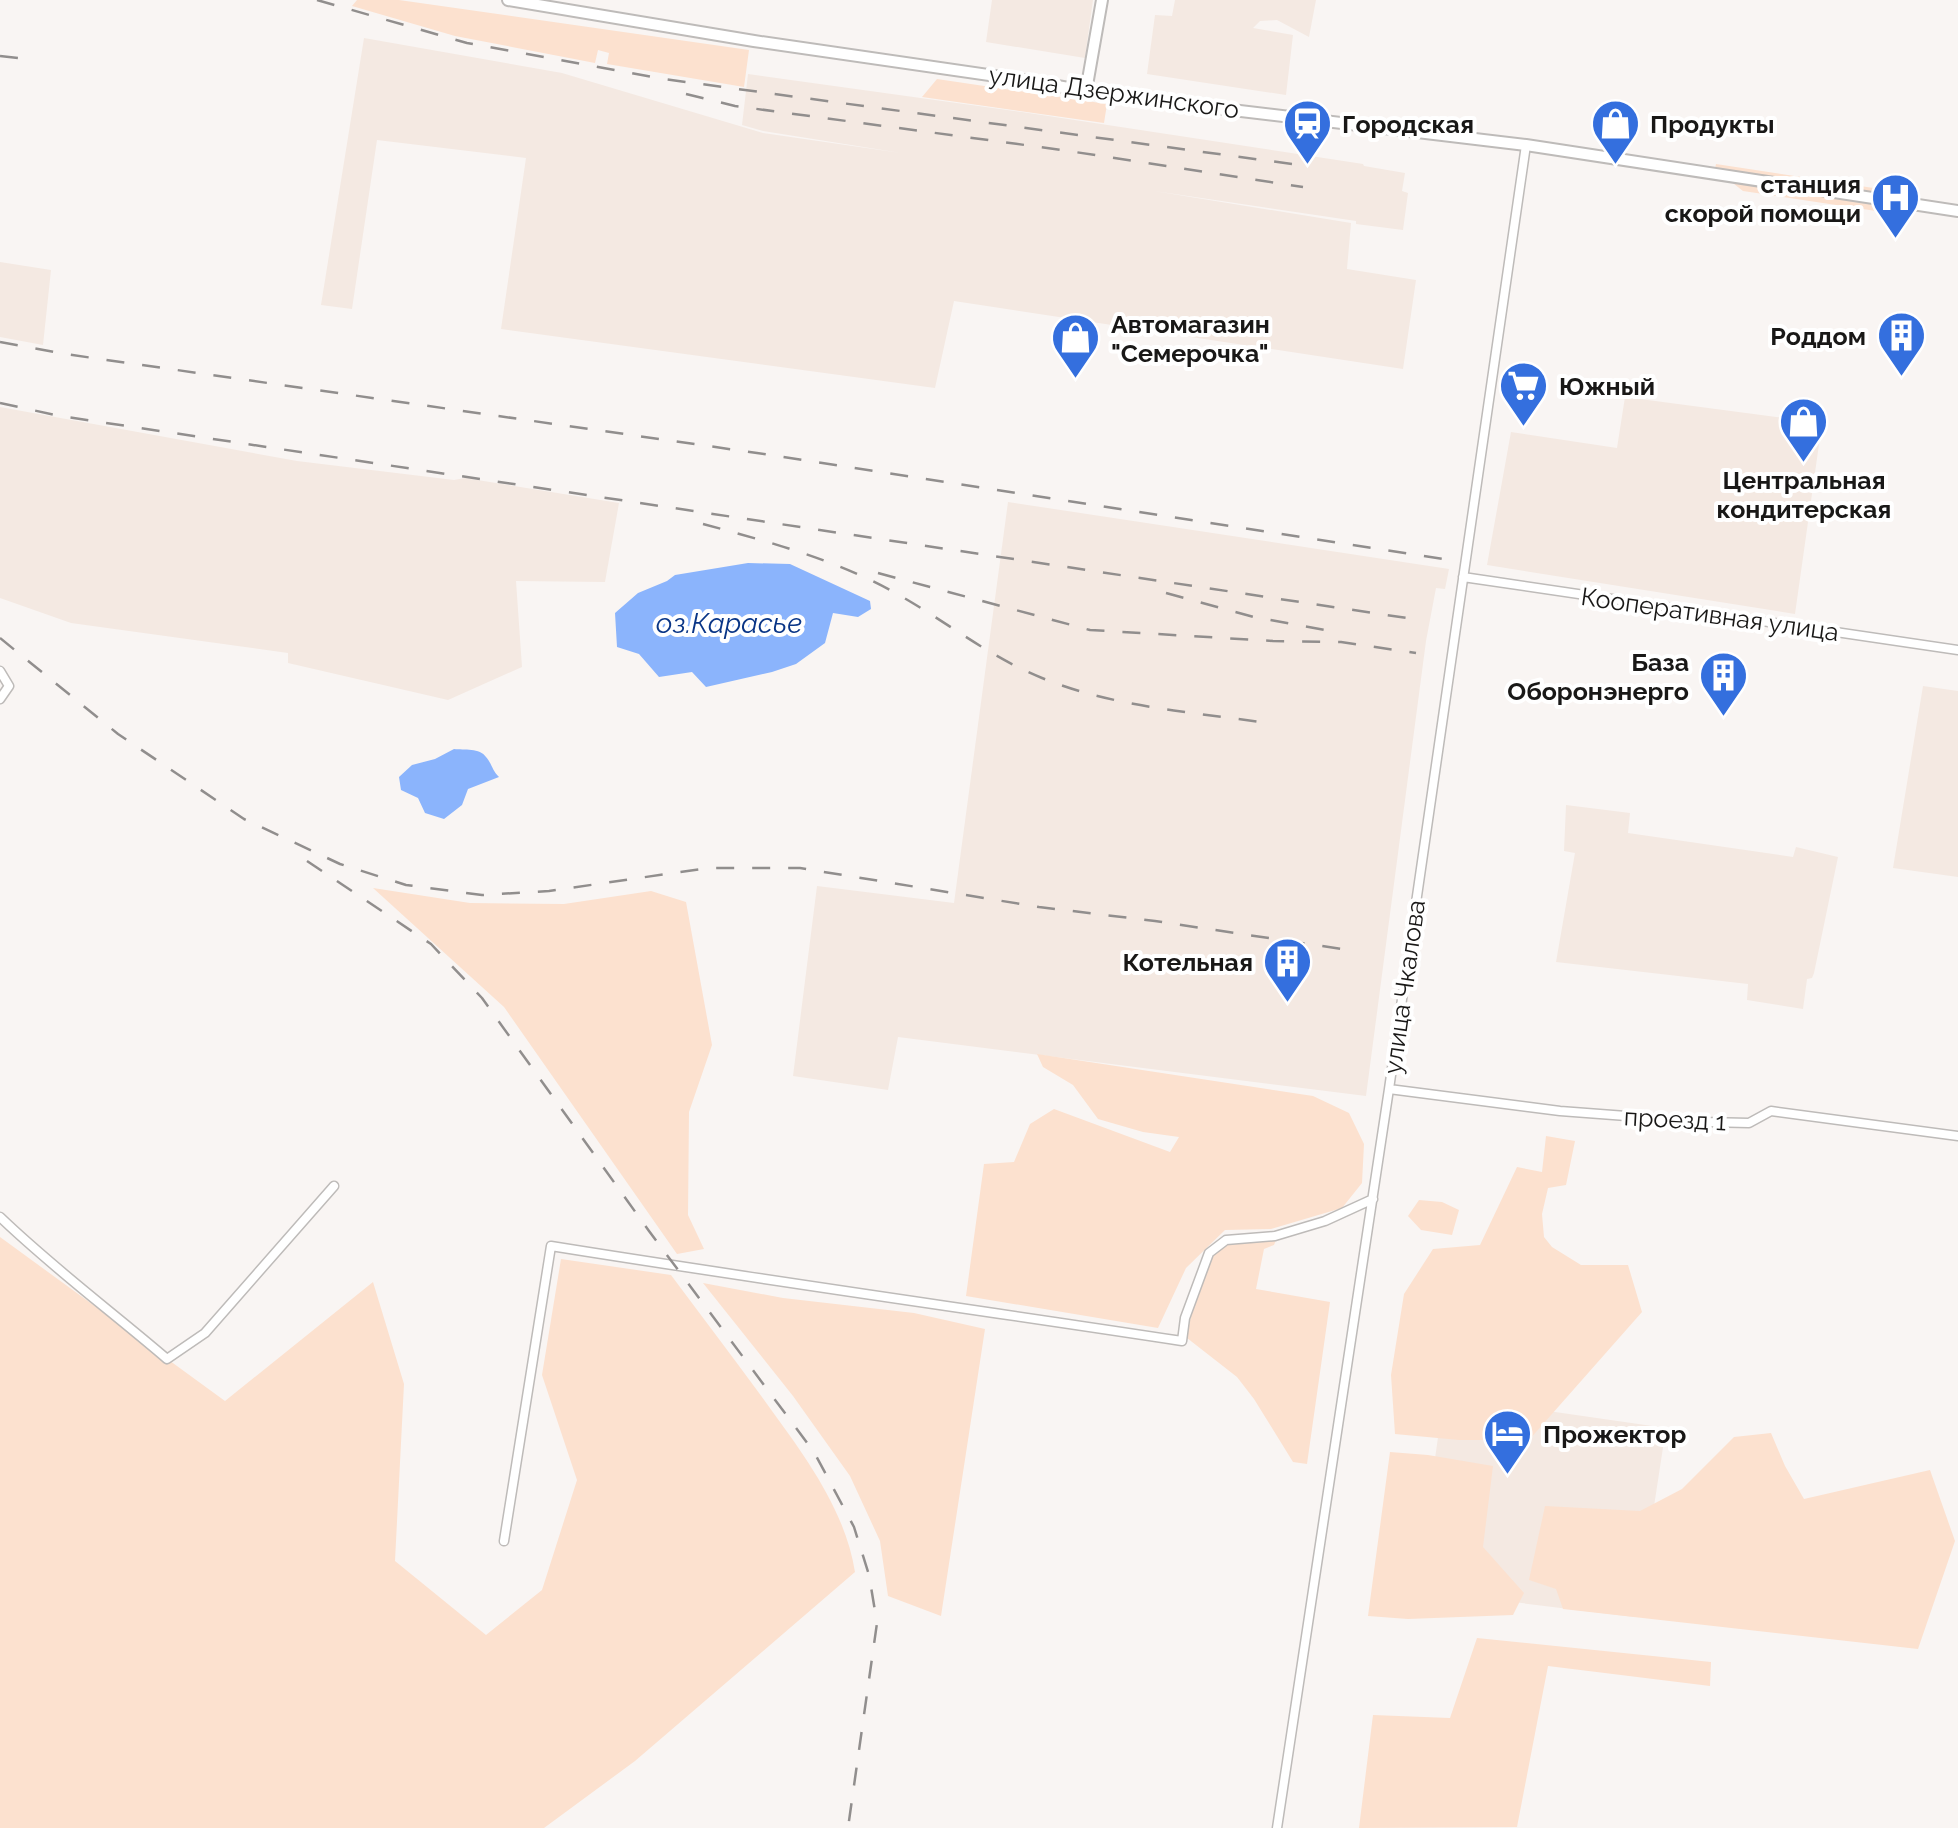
<svg xmlns="http://www.w3.org/2000/svg" width="1958" height="1828" font-family="Raleway,sans-serif">
  <style>
    .built { fill: #f4e9e2 }
    .green { fill: #fce1cf }
    .water { fill: #8bb4fc }
    .lines { fill: none; stroke-linecap: round; stroke-linejoin: round }
    .minor-casing { stroke: #bebbb9; stroke-width: 11 }
    .tertiary-casing { stroke: #bebbb9; stroke-width: 14 }
    .minor { stroke: #fff; stroke-width: 8 }
    .tertiary { stroke: #fff; stroke-width: 10 }
    .rail { stroke: #918e8d; stroke-width: 2.5; stroke-dasharray: 18 18; stroke-linecap: butt }
    .labels { text-anchor: middle; stroke-width: 8; stroke-linejoin: round; paint-order: stroke }
    .street-label { font-size: 25px; fill: #191817; stroke: #fff }
    .poi-label { font-size: 25px; font-weight: bold; fill: #191817; stroke: #fff; text-anchor: start }
    .water-label { font-size: 28px; font-style: italic; fill: #093586; stroke: #fff }
  </style>
  <rect width="100%" height="100%" fill="#f9f5f3"/>
  <path class="built" d="M992 0H1093L1085 58 986 42Z
    M1175 0H1316L1309 37 1277 20 1260 21 1253 28 1293 35 1286 95 1147 74 1155 15 1172 16Z
    M364 38 562 73 763 133 901 153 763 131 742 125 748 74 1022 112 1363 164 1364 166 1405 173 1402 191 1408 193 1403 230 1356 224V221L1154 191 1351 223 1347 269 1416 280 1403 369 954 301 935 388 501 329 526 158 377 140 352 309 321 305Z
    M0 262 51 270 43 345 0 337Z
    M1625 397 1822 423 1795 614 1487 565 1511 432 1617 448Z
    M0 407 297 461 454 480 465 478 619 503 605 582 516 581 522 667 448 700 288 663V653L71 623 0 598Z
    M1008 502 1449 569 1445 589 1436 588 1426 641 1366 1096 898 1037 888 1090 793 1076 817 886 954 903Z
    M1923 686 1958 691V877L1893 868Z
    M1566 805 1630 813 1628 833 1793 857 1796 847 1838 857 1814 973 1812 978 1807 979 1803 1009 1747 1000 1748 984 1556 962 1575 853 1564 851Z
    M1444 1396 1666 1428 1649 1539 1634 1617 1416 1590Z"/>
  <path class="green" d="M357 0H399L749 50 744 87 607 64 609 53 598 50 595 63 455 36 352 6Z
    M937 79 1107 104 1104 123 922 97Z
    M1716 164 1880 189 1876 211 1743 191 1715 169Z
    M373 888 470 903 564 904 651 891 686 902 712 1045 689 1112 688 1215 704 1249 677 1254 504 1007Z
    M1037 1054 1313 1096 1349 1113 1364 1144 1362 1183 1342 1208 1271 1229 1225 1230 1186 1268 1158 1328 966 1296 984 1164 1014 1162 1030 1124 1054 1109 1170 1152 1179 1137 1143 1132 1098 1119 1073 1085 1043 1067Z
    M1546 1136 1575 1141 1566 1185 1548 1188 1542 1214 1544 1237 1552 1247 1581 1265H1628L1642 1312 1529 1440H1459L1395 1434 1391 1375 1404 1294 1433 1249 1480 1245 1517 1167 1542 1172Z
    M1419 1200 1442 1202 1459 1210 1452 1235 1421 1230 1408 1216Z
    M0 1237 225 1401 373 1282 404 1384 395 1561 486 1635 542 1590 577 1480 542 1375 561 1259 671 1275C703 1318 736 1361 767 1404 804 1455 845 1509 855 1572L635 1761 544 1828H0Z
    M1276 1240 1274 1245 1264 1249 1256 1289 1330 1302 1307 1464 1293 1462 1254 1399 1237 1377 1187 1338C1191 1313 1202 1253 1228 1243 1238 1239 1264 1240 1276 1240Z
    M703 1283 783 1298 914 1313 985 1329 941 1616 888 1596 880 1541 850 1476 793 1396Z
    M1771 1433 1785 1466 1804 1499 1930 1470 1955 1541 1918 1649 1563 1609 1556 1589 1529 1580 1545 1506 1640 1511 1682 1489 1734 1437Z
    M1390 1452 1428 1455 1493 1466 1483 1547 1524 1593 1513 1615 1408 1619 1368 1616Z
    M1477 1638 1711 1662 1710 1686 1548 1666 1517 1827 1359 1828 1373 1715 1450 1718Z"/>
  <path class="water" d="M748 563 790 564 870 601 871 609 858 617 833 613 825 643 796 664 772 672 706 687 692 672 659 677 639 654 617 647 615 613 638 593 667 581 675 575Z
    M454 749C464 750 480 748 486 757 492 764 492 770 499 777L468 789 462 805 444 819 425 813 418 798 401 790 399 777 412 765 435 759Z"/>
  <g class="lines">
    <defs>
      <path id="minor" d="M1463 577 1958 650
        M0 671 9 686 0 699
        M1389 1089 1560 1111 1706 1122 1749 1123 1771 1111 1958 1136
        M0 1217C53 1268 111 1311 167 1359L205 1333 334 1186
        M504 1541 551 1246C762 1280 972 1309 1182 1341L1185 1318 1209 1253 1226 1240 1275 1236 1325 1221 1373 1199
        M1277 1828 1389 1089 1526 145"/>
      <path id="tertiary" d="M508 0 754 41 1023 80 1114 96 1526 145 1958 211
        M1086 91 1102 0"/>
    </defs>
    <use href="#minor" class="minor-casing"/>
    <use href="#tertiary" class="tertiary-casing"/>
    <use href="#minor" class="minor"/>
    <use href="#tertiary" class="tertiary"/>
    <path class="rail" d="M317 0 467 43 664 79 1307 166
      M0 56 18 58
      M686 94 735 106 1062 150 1303 187
      M0 342 65 354 757 453 1443 559
      M0 403 60 416 1420 620
      M703 524C766 541 833 559 890 590 942 618 987 656 1042 678 1113 707 1192 712 1267 723
      M878 573 1090 630 1273 641 1341 642 1416 653
      M1166 593 1254 617 1336 632
      M0 638 118 734 244 819 340 864 406 885 482 895 549 891 708 868H800L1039 907 1155 921 1355 951
      M307 861 431 944 482 998 649 1231 814 1452 854 1527 869 1575 877 1623 848 1828"/>
  </g>
  <defs>
    <symbol id="station-pin" viewBox="-11 -11 22 30"><path d="M0 17L-7.5 6A9.5 9.5 0 1 1 7.5 6Z" fill="#346fde" stroke="#fff"/><path d="M-3-6H3Q5-6 5-4V2Q5 4 3 4L4.5 6H3L1.5 4h-3L-3 6H-4.5L-3 4Q-5 4-5 2V-4Q-5-6-3-6ZM-3.5-4v3h7v-3ZM-3.5 1v1.5H-2V1ZM2 1v1.5H3.5V1Z" fill="#fff"/></symbol>
    <symbol id="shop-pin" viewBox="-11 -11 22 30"><path d="M0 17L-7.5 6A9.5 9.5 0 1 1 7.5 6Z" fill="#346fde" stroke="#fff"/><path d="M-5-2.5h2.3a2.7 3.5 0 0 1 5.4 0H5L5.5 6h-11ZM-1.5-2.5h3a1.5 2.3 0 0 0-3 0Z" fill="#fff"/></symbol>
    <symbol id="hospital-pin" viewBox="-11 -11 22 30"><path d="M0 17L-7.5 6A9.5 9.5 0 1 1 7.5 6Z" fill="#346fde" stroke="#fff"/><path d="M-5-5h3v3.5h4V-5h3V5h-3V1.5h-4V5h-3Z" fill="#fff"/></symbol>
    <symbol id="building-pin" viewBox="-11 -11 22 30"><path d="M0 17L-7.5 6A9.5 9.5 0 1 1 7.5 6Z" fill="#346fde" stroke="#fff"/><path d="M-4-6H4V6H1V3H-1V6H-4ZM-2.5-4.3h1.7v1.8h-1.7ZM.8-4.3h1.7v1.8H.8ZM-2.5-1h1.7V.8h-1.7ZM.8-1h1.7V.8H.8Z" fill="#fff"/></symbol>
    <symbol id="supermarket-pin" viewBox="-11 -11 22 30"><path d="M0 17L-7.5 6A9.5 9.5 0 1 1 7.5 6Z" fill="#346fde" stroke="#fff"/><path d="M-6-5.5h2.5l.6 2H6L4.5 2H-2.5L-4.4-4H-6ZM-1.5 3.2a1.3 1.3 0 1 0 .1 0ZM3 3.2a1.3 1.3 0 1 0 .1 0Z" fill="#fff"/></symbol>
    <symbol id="hotel-pin" viewBox="-11 -11 22 30"><path d="M0 17L-7.5 6A9.5 9.5 0 1 1 7.5 6Z" fill="#346fde" stroke="#fff"/><path d="M-6-4.5h1.5V1H6V5H4.5V3h-9V5H-6ZM-4 0a1.8 1.8 0 1 1 3.6 0ZM.5 0V-2.5h3Q6-2.5 6 0Z" fill="#fff"/></symbol>
  </defs>
  <g fill-rule="evenodd">
    <use href="#station-pin" x="1280" y="96" width="55" height="75"/>
    <use href="#shop-pin" x="1588" y="96" width="55" height="75"/>
    <use href="#hospital-pin" x="1868" y="170" width="55" height="75"/>
    <use href="#building-pin" x="1874" y="308" width="55" height="75"/>
    <use href="#shop-pin" x="1048" y="310" width="55" height="75"/>
    <use href="#supermarket-pin" x="1496" y="358" width="55" height="75"/>
    <use href="#shop-pin" x="1776" y="394" width="55" height="75"/>
    <use href="#building-pin" x="1696" y="648" width="55" height="75"/>
    <use href="#building-pin" x="1260" y="934" width="55" height="75"/>
    <use href="#hotel-pin" x="1480" y="1406" width="55" height="75"/>
  </g>
  <g class="labels">
    <g class="street-label">
      <text transform="translate(1114 92) rotate(8)" y="9">улица Дзержинского</text>
      <text transform="translate(1710 614) rotate(8)" y="9">Кооперативная улица</text>
      <text transform="translate(1404 987) rotate(-82)" y="9">улица Чкалова</text>
      <text transform="translate(1675 1119) rotate(3)" y="9">проезд 1</text>
    </g>
    <g class="poi-label">
      <text x="1342" y="133">Городская</text>
      <text x="1650" y="133">Продукты</text>
      <text x="1861" y="193" text-anchor="end">станция<tspan x="1861" dy="29">скорой помощи</tspan></text>
      <text x="1111" y="333">Автомагазин<tspan x="1111" dy="29">"Семерочка"</tspan></text>
      <text x="1866" y="345" text-anchor="end">Роддом</text>
      <text x="1559" y="395">Южный</text>
      <text x="1804" y="489" text-anchor="middle">Центральная<tspan x="1804" dy="29">кондитерская</tspan></text>
      <text x="1689" y="671" text-anchor="end">База<tspan x="1689" dy="29">Оборонэнерго</tspan></text>
      <text x="1253" y="971" text-anchor="end">Котельная</text>
      <text x="1543" y="1443">Прожектор</text>
    </g>
    <g class="water-label">
      <text x="729" y="633">оз.Карасье</text>
    </g>
  </g>
</svg>
